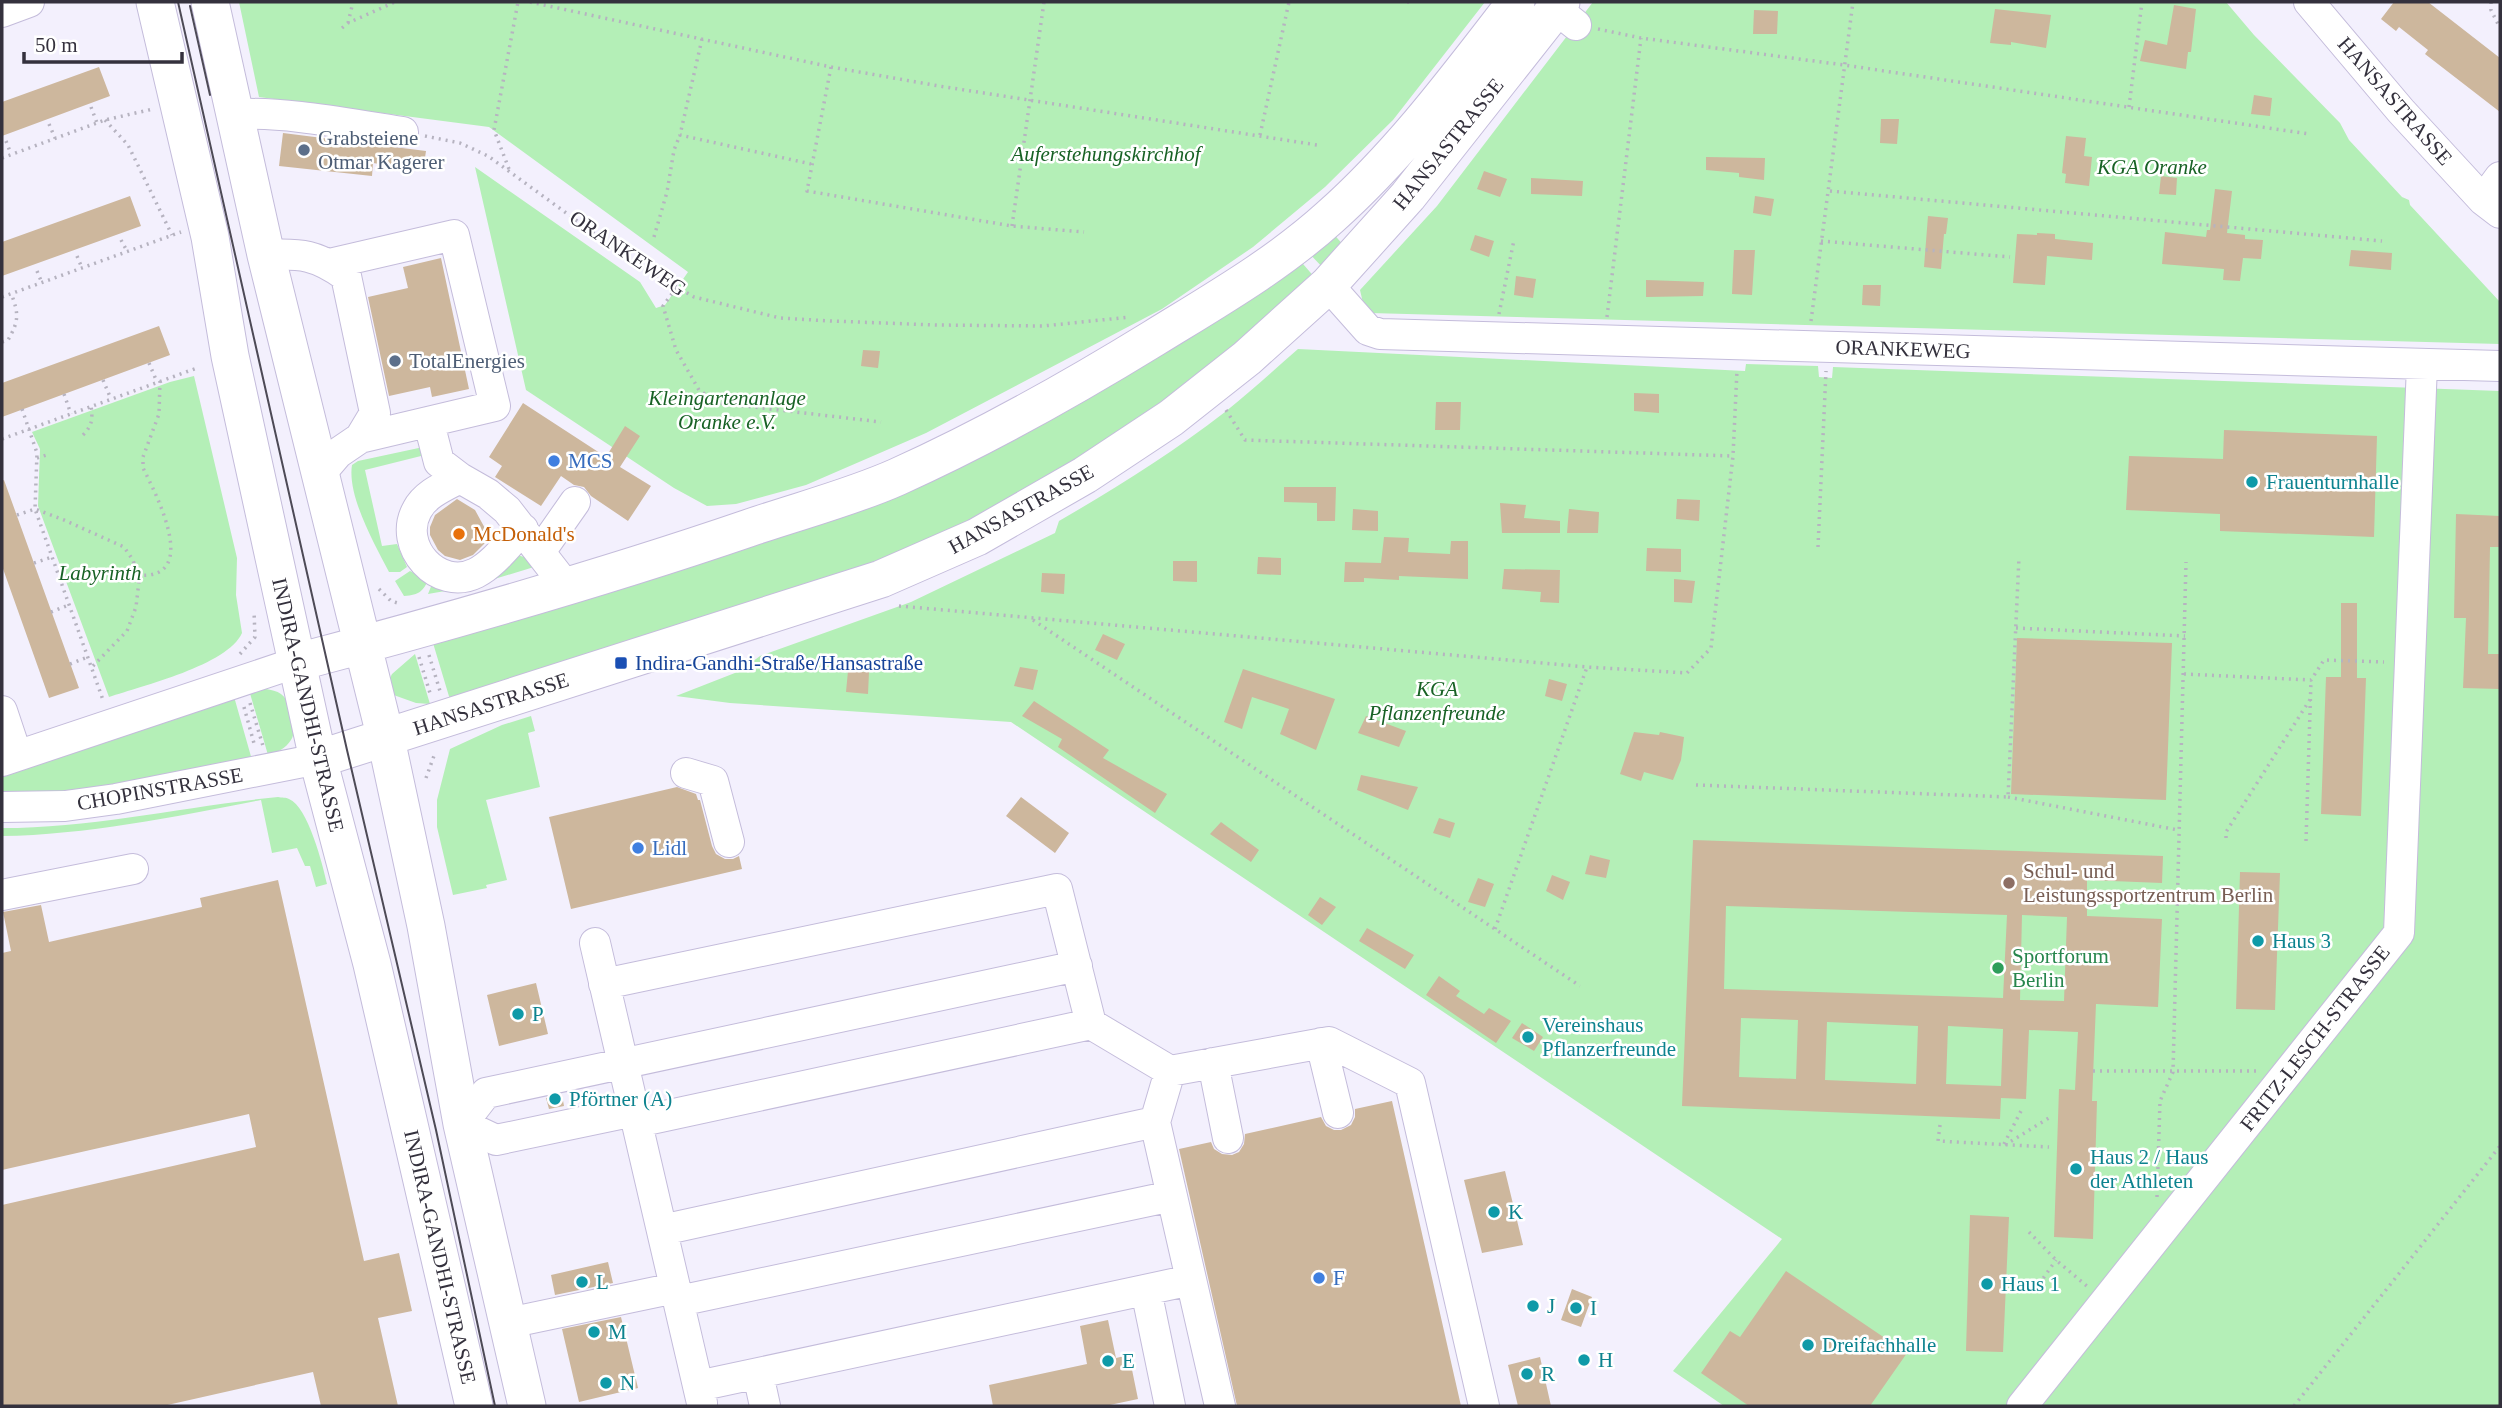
<svg xmlns="http://www.w3.org/2000/svg" width="2502" height="1408" font-family="'Times New Roman',serif">
  <style>
    .green { fill: #b4efb7 }
    .building { fill: #cdb79d; fill-rule: evenodd }
    .lines { fill: none; stroke-linecap: round; stroke-linejoin: round }
    .minor-casing { stroke: #c4bcdb; stroke-width: 32 }
    .major-casing { stroke: #c4bcdb; stroke-width: 39 }
    .path { stroke: #b6b3c0; stroke-width: 3.5; stroke-dasharray: 2 5; stroke-linecap: butt }
    .minor { stroke: #fff; stroke-width: 30 }
    .major { stroke: #fff; stroke-width: 37 }
    .tram { stroke: #4d4a56; stroke-width: 2 }
    .service-dot { fill: #5c6f8a; stroke: #fff; stroke-width: 2.5 }
    .shop-dot { fill: #3f7fe0; stroke: #fff; stroke-width: 2.5 }
    .culture-dot { fill: #0f9aa8; stroke: #fff; stroke-width: 2.5 }
    .food-dot { fill: #e8710a; stroke: #fff; stroke-width: 2.5 }
    .transit-dot { fill: #1a4fb4; stroke: #fff; stroke-width: 2.5 }
    .education-dot { fill: #8d6e63; stroke: #fff; stroke-width: 2.5 }
    .leisure-dot { fill: #2e9e5b; stroke: #fff; stroke-width: 2.5 }
    .labels { text-anchor: middle; stroke-width: 5; stroke-linejoin: round; paint-order: stroke }
    .street-label { font-size: 21px; fill: #34313d; stroke: #fff }
    .service-label { font-size: 21px; fill: #4e5e75; stroke: #fff; text-anchor: start }
    .park-label { font-size: 21px; font-style: italic; fill: #186225; stroke: #fff }
    .shop-label { font-size: 21px; fill: #366cbe; stroke: #fff; text-anchor: start }
    .culture-label { font-size: 21px; fill: #0d838f; stroke: #fff; text-anchor: start }
    .food-label { font-size: 21px; fill: #c56008; stroke: #fff; text-anchor: start }
    .transit-label { font-size: 21px; fill: #164399; stroke: #fff; text-anchor: start }
    .education-label { font-size: 21px; fill: #785e54; stroke: #fff; text-anchor: start }
    .leisure-label { font-size: 21px; fill: #27864d; stroke: #fff; text-anchor: start }
  </style>
  <rect width="100%" height="100%" fill="#f3f0fd"/>
  <path class="green" d="M239 2H1485L1393 120 1325 187 1253 247 1162 309 926 433 806 485 736 504 707 506 674 488 526 390 475 167 640 282 656 308 665 305 688 272 489 127 259 97Z
    M1593 2H2226L2254 35 2340 123 2349 140 2402 197 2409 200 2410 205 2500 302V344L1370 313 1363 303 1360 290 1437 206Z
    M1329 229 1347 249 1325 270 1306 250Z
    M1297 257 1316 279 1272 322 1072 472 868 569 451 703 433 643 823 518Z
    M1298 349 1745 371 1746 364 1818 366 1819 377 1832 378 1833 367 2500 391V1406H1724L1673 1371 1782 1239 1011 722 730 703 676 696 740 671 760 656 911 602 1055 533 1059 521C1116 488 1172 453 1225 412 1250 392 1274 370 1298 349Z
    M194 376 237 558 236 595 242 633C228 665 142 686 109 697L38 506 40 449 32 432 170 382Z
    M428 446 429 454 365 470 382 546 397 544 407 567 400 572H389C375 545 347 496 352 465L358 461Z
    M514 554 524 557 534 567 468 587 428 594 434 579Z
    M420 570 430 577C423 591 420 595 404 596L395 581 410 571 414 573Z
    M415 654 430 704 416 703 388 693 386 686 392 674Z
    M266 689C271 690 277 691 281 694 292 702 298 729 291 740 286 748 277 753 268 755L249 690Z
    M233 693 252 760 118 787 2 798V770Z
    M531 716 535 731 528 733 540 787 486 800 507 880 486 885 487 888 453 895 437 827V800L450 749 502 725Z
    M278 797C282 798 286 797 289 799 308 806 323 866 327 884L316 887 310 866H305L297 848 272 853 261 800C179 816 86 835 2 836V828C94 828 186 806 278 797Z"/>
  <path class="building" d="M2394 2H2428L2500 58V112L2425 54 2428 50 2399 27 2396 31 2381 19Z
    M2174 5 2196 9 2191 52H2188L2186 69 2140 61 2145 40 2167 45Z
    M1995 9 2051 15 2046 48 2011 42V45L1990 43Z
    M1754 10 1778 11 1777 34H1753Z
    M99 67 110 96 2 136V102Z
    M2254 95 2272 98 2270 116 2251 114Z
    M1881 119H1899L1897 144 1880 143Z
    M283 133 426 151 423 171 373 163 372 176 279 166Z
    M2066 136 2086 138 2084 156 2092 157 2089 186 2065 183 2066 174 2062 173Z
    M1706 157 1765 158 1764 180 1739 177V173L1706 170Z
    M1484 171 1507 179 1500 197 1477 189Z
    M2161 176 2177 178 2176 195 2159 194Z
    M1531 178 1583 181 1582 196 1531 194Z
    M2215 189 2232 191 2227 233 2245 235V239L2263 240 2261 259 2243 258 2240 281 2223 280 2224 269 2162 264 2165 232 2206 237 2207 230H2210Z
    M130 196 141 226 2 276V242Z
    M1755 196 1774 199 1771 216 1753 213Z
    M1928 216 1948 218 1946 234H1944L1941 269 1924 267Z
    M2037 233 2055 234V239L2093 243 2092 260 2047 256 2045 285 2013 283 2017 234 2037 235Z
    M1475 235 1494 241 1489 257 1470 250Z
    M1734 250H1755L1752 295 1732 294Z
    M2351 250 2392 253 2391 270 2349 266Z
    M441 258 469 389 432 397 430 387 389 396 368 297 408 288 403 267Z
    M1516 276 1536 279 1533 298 1514 295Z
    M1646 280 1704 282 1703 296 1646 297Z
    M1863 285H1881L1880 306 1862 305Z
    M159 326 170 355 2 417V383Z
    M863 350 880 351 878 368 861 366Z
    M1634 393 1659 394V413L1634 411Z
    M1436 402H1461L1460 430H1435Z
    M523 403 606 457 625 426 640 436 620 467 651 486 628 521 591 496 584 487 574 485 561 476 541 506 495 477 502 466 489 457Z
    M2224 430 2377 436 2374 537 2220 531V514L2126 510 2129 456 2223 459Z
    M4 480 79 688 49 698 2 566V481Z
    M1284 487H1336L1335 521H1317V503L1284 502Z
    M457 499 475 510 487 532H496L473 555 460 560 445 556 438 550 430 535V527L435 515Z
    M1677 499 1700 500 1699 521 1676 519Z
    M1500 503 1526 505 1524 518 1560 521V533H1502Z
    M1353 509 1378 511V531L1352 530Z
    M1569 509 1599 512 1598 533H1567Z
    M2456 514 2500 516V547H2490L2488 654H2500V689L2463 688 2466 618H2454Z
    M1384 537 1409 538 1408 552 1450 554 1451 541H1468V579L1399 576V580L1364 578V582H1344L1345 562 1381 563Z
    M1647 548 1681 549V572L1646 571Z
    M1258 557 1281 558V575L1257 574Z
    M1173 561H1197V582L1173 581Z
    M1504 569 1560 570 1559 603 1540 602 1541 592 1502 589Z
    M1042 573 1065 574 1064 594 1041 592Z
    M1674 579 1695 581 1692 603 1674 602Z
    M2341 603H2357V678H2366L2361 816 2321 814 2326 677H2341Z
    M1103 634 1125 644 1117 660 1095 650Z
    M2017 638 2172 643 2166 800 2011 794Z
    M1020 667 1038 670 1033 690 1014 686Z
    M1243 669 1335 699 1316 750 1280 734 1289 709 1252 697 1242 729 1224 722Z
    M848 671 869 672 868 694 846 692Z
    M1549 679 1567 684 1562 701 1545 696Z
    M1034 701 1109 750 1103 758 1167 794 1155 813 1058 747 1062 739 1022 716Z
    M1366 716 1406 731 1399 747 1358 733Z
    M1634 732 1659 735 1660 732 1684 737 1681 760 1673 780 1644 772 1641 781 1620 774Z
    M1361 775 1418 787 1408 810 1357 790Z
    M677 787 696 794 698 800H700L712 846 716 854 725 859H733L739 856 742 869 571 909 549 817Z
    M1021 797 1069 833 1055 853 1006 816Z
    M1439 818 1455 823 1450 838 1433 833Z
    M1221 822 1259 850 1251 862 1210 834Z
    M1693 840 2163 856 2162 883 2087 880V916L2162 919 2158 1007 2096 1004 2092 1101H2097L2093 1239 2054 1237 2059 1089 2075 1090 2078 1032 2029 1030 2026 1099 2001 1098 2000 1119 1682 1106ZM1726 906 2007 915 2003 998 1724 989ZM2022 915 2067 917 2064 1001 2020 1000ZM1741 1018 1798 1020 1796 1079 1739 1077ZM1827 1022 1918 1026 1916 1084 1825 1080ZM1948 1026 2003 1029 2001 1086 1946 1084Z
    M1590 855 1610 860 1606 878 1585 874Z
    M2240 872 2280 873 2275 1010 2236 1009Z
    M1552 875 1570 882 1563 900 1546 891Z
    M1478 878 1494 884 1485 907 1468 902Z
    M278 880 364 1261 399 1253 412 1311 378 1318 398 1406H321L313 1372 163 1406H3L2 1205 256 1147 249 1114 2 1170V953L11 951 3 912 41 905 49 942 202 907 200 898Z
    M1320 897 1336 907 1322 925 1308 915Z
    M1367 928 1414 955 1405 969 1359 941Z
    M1439 976 1460 991 1456 996 1484 1014 1489 1008 1511 1021 1496 1043 1426 995Z
    M536 983 548 1034 499 1046 487 995Z
    M1522 1023 1543 1037 1534 1051 1512 1038Z
    M562 1095 564 1106 549 1109 546 1098Z
    M1392 1101 1461 1406H1237L1179 1149 1211 1142 1214 1149 1222 1154 1232 1155 1239 1152 1244 1144 1245 1134 1321 1117 1326 1126 1334 1130H1341L1351 1125 1355 1117V1109Z
    M1505 1171 1523 1245 1482 1253 1464 1180Z
    M1970 1215 2009 1217 2003 1352 1966 1351Z
    M608 1262 613 1283 555 1295 551 1275Z
    M1786 1271 1907 1353 1870 1406H1749L1701 1373 1730 1331 1740 1337Z
    M1572 1289 1592 1297 1581 1327 1561 1320Z
    M621 1317 638 1388 579 1402 562 1329Z
    M1108 1320 1116 1358 1129 1355 1138 1399 1105 1406H993L989 1385 1087 1364 1080 1326Z
    M1540 1357 1551 1406H1518L1508 1365Z"/>
  <g class="lines">
    <defs>
      <path id="minor" d="M2309 2 2401 111 2483 200 2500 213
        M1556 9 1576 25
        M2 12 29 2
        M234 114C291 112 347 124 403 132
        M2483 200 2500 177
        M266 255C301 253 317 255 346 276L375 413 360 438 338 453 320 474
        M329 264 454 235 495 406 360 438
        M1328 285 1368 330 1380 334 2500 366
        M429 423 439 462 460 478 488 494 507 510 566 586
        M460 478C445 486 425 494 417 510 397 546 438 592 476 573 494 564 509 543 523 529
        M540 552 575 502
        M2 711 17 756
        M2 761 298 662
        M686 773 713 781 729 842
        M2 807 65 806 116 799 318 759
        M2 895 133 869
        M595 943 702 1403
        M604 984 1057 889 1091 1024 1170 1071 1329 1042 1410 1083 1484 1406
        M1321 1043 1338 1113
        M1213 1063 1228 1138
        M1170 1071 1155 1122 1220 1406
        M634 1111 496 1140 462 1124 486 1093 1077 966
        M637 1122 1091 1024
        M662 1230 1155 1122
        M1146 1290 1170 1406
        M679 1301 1172 1196
        M508 1323 675 1288
        M758 1374 765 1406
        M698 1386 1191 1280
        M2022 1406 2399 933 2422 365"/>
      <path id="major" d="M155 2 210 237 230 356 318 759 372 964 474 1406
        M210 2 266 255 386 739 426 926 462 1124 527 1406
        M298 662C449 622 600 579 749 528 798 511 850 498 897 477 986 437 1071 389 1154 338 1214 301 1277 265 1330 217 1401 154 1458 77 1516 2
        M318 759 881 579 977 537 1085 475 1171 418 1247 358 1328 285 1408 196 1561 2"/>
    </defs>
    <use href="#minor" class="minor-casing"/>
    <use href="#major" class="major-casing"/>
    <path class="path" d="M530 2 831 67 939 86 1317 145
      M1407 2H1410
      M2491 2V10L2500 28
      M348 23 353 2
      M342 28 348 23 395 2
      M1598 29 1641 38 1844 65 2309 134
      M702 39 680 135 811 164
      M831 67 807 191 1012 226 1084 232
      M91 107 97 123
      M2129 107 2142 2
      M105 120 128 145 172 235
      M49 124 55 138
      M1260 135 1289 2
      M425 136 460 143 488 156 628 258 694 297 780 318 830 321 937 325 1043 326 1130 317
      M6 141 11 154
      M2 158 105 120 153 109
      M509 169 494 130 518 2
      M1830 191 2382 241
      M1012 226 1044 2
      M654 237 667 192 674 150 680 135
      M121 240 127 251
      M1821 241 2010 257
      M77 256 82 268
      M37 271 42 283
      M676 288 663 306 676 350 699 390 719 403 881 422
      M2 297 181 232
      M1499 314 1514 240
      M1607 317 1641 38
      M1811 321 1853 2
      M2 342 8 340C19 321 19 314 11 293
      M149 363 157 382
      M103 380 111 399
      M64 394 71 414
      M22 409 37 453 35 509 103 700
      M1226 410 1245 440 1733 456
      M83 435C92 426 93 419 91 406
      M2 439 197 368
      M37 458 50 454
      M17 515 35 509 64 520 124 547 133 560 139 581 136 607 127 631 92 667
      M1818 547 1826 371
      M34 563 52 557
      M137 575C201 581 157 496 143 468V457L159 414 160 381
      M379 589 391 601 401 604
      M899 606 1587 667 1687 673 1711 648 1733 456 1737 370
      M51 612 69 605
      M1033 620 1580 986
      M2016 628 2185 636
      M240 654 255 637 254 611
      M429 655 440 691
      M419 657 430 693
      M70 664 88 657
      M2184 674 2311 680 2324 660 2384 662
      M250 703 263 746
      M244 707 255 747
      M426 778 435 753
      M1696 785 2008 797 2019 557
      M2008 797 2178 830
      M2226 838V832L2311 698
      M2306 841 2311 680
      M1495 929 1587 667
      M2093 1071H2256
      M1940 1125 1938 1141 2049 1147
      M2004 1144 2022 1109
      M2005 1145 2052 1116
      M2157 1197 2160 1101 2173 1072 2186 562
      M2029 1232 2056 1260 2088 1287
      M2020 1288 2037 1287 2056 1260
      M2294 1406 2500 1146"/>
    <use href="#minor" class="minor"/>
    <use href="#major" class="major"/>
    <path class="tram" d="M178 2 347 750 436 1130 495 1406
      M190 6 210 95"/>
  </g>
  <g class="service-dot">
    <circle cx="304" cy="150" r="7"/>
    <circle cx="395" cy="361" r="7"/>
  </g>
  <g class="shop-dot">
    <circle cx="554" cy="461" r="7"/>
    <circle cx="638" cy="848" r="7"/>
    <circle cx="1319" cy="1278" r="7"/>
  </g>
  <g class="culture-dot">
    <circle cx="2252" cy="482" r="7"/>
    <circle cx="2258" cy="941" r="7"/>
    <circle cx="518" cy="1014" r="7"/>
    <circle cx="1528" cy="1037" r="7"/>
    <circle cx="555" cy="1099" r="7"/>
    <circle cx="2076" cy="1169" r="7"/>
    <circle cx="1494" cy="1212" r="7"/>
    <circle cx="582" cy="1282" r="7"/>
    <circle cx="1987" cy="1284" r="7"/>
    <circle cx="1533" cy="1306" r="7"/>
    <circle cx="1576" cy="1308" r="7"/>
    <circle cx="594" cy="1332" r="7"/>
    <circle cx="1808" cy="1345" r="7"/>
    <circle cx="1584" cy="1360" r="7"/>
    <circle cx="1108" cy="1361" r="7"/>
    <circle cx="1527" cy="1374" r="7"/>
    <circle cx="606" cy="1383" r="7"/>
  </g>
  <circle class="food-dot" cx="459" cy="534" r="7"/>
  <rect class="transit-dot" x="614" y="656" width="14" height="14" rx="3.5"/>
  <circle class="education-dot" cx="2009" cy="883" r="7"/>
  <circle class="leisure-dot" cx="1998" cy="968" r="7"/>
  <g class="labels">
    <g class="street-label">
      <text transform="translate(2395 101) rotate(49)" y="7">HANSASTRASSE</text>
      <text transform="translate(1448 144) rotate(-51)" y="7">HANSASTRASSE</text>
      <text transform="translate(628 253) rotate(34)" y="7">ORANKEWEG</text>
      <text transform="translate(1903 349) rotate(2)" y="7">ORANKEWEG</text>
      <text transform="translate(1021 509) rotate(-29)" y="7">HANSASTRASSE</text>
      <text transform="translate(491 704) rotate(-18)" y="7">HANSASTRASSE</text>
      <text transform="translate(308 705) rotate(77)" y="7">INDIRA-GANDHI-STRASSE</text>
      <text transform="translate(160 789) rotate(-10)" y="7">CHOPINSTRASSE</text>
      <text transform="translate(2315 1038) rotate(-52)" y="7">FRITZ-LESCH-STRASSE</text>
      <text transform="translate(440 1257) rotate(77)" y="7">INDIRA-GANDHI-STRASSE</text>
    </g>
    <g class="service-label">
      <text x="318" y="145">Grabsteiene<tspan x="318" dy="24">Otmar Kagerer</tspan></text>
      <text x="409" y="368">TotalEnergies</text>
    </g>
    <g class="park-label">
      <text x="1106" y="161">Auferstehungskirchhof</text>
      <text x="2152" y="174">KGA Oranke</text>
      <text x="727" y="405">Kleingartenanlage<tspan x="727" dy="24">Oranke e.V.</tspan></text>
      <text x="100" y="580">Labyrinth</text>
      <text x="1437" y="696">KGA<tspan x="1437" dy="24">Pflanzenfreunde</tspan></text>
    </g>
    <g class="shop-label">
      <text x="568" y="468">MCS</text>
      <text x="652" y="855">Lidl</text>
      <text x="1333" y="1285">F</text>
    </g>
    <g class="culture-label">
      <text x="2266" y="489">Frauenturnhalle</text>
      <text x="2272" y="948">Haus 3</text>
      <text x="532" y="1021">P</text>
      <text x="1542" y="1032">Vereinshaus<tspan x="1542" dy="24">Pflanzerfreunde</tspan></text>
      <text x="569" y="1106">Pförtner (A)</text>
      <text x="2090" y="1164">Haus 2 / Haus<tspan x="2090" dy="24">der Athleten</tspan></text>
      <text x="1508" y="1219">K</text>
      <text x="596" y="1289">L</text>
      <text x="2001" y="1291">Haus 1</text>
      <text x="1547" y="1313">J</text>
      <text x="1590" y="1315">I</text>
      <text x="608" y="1339">M</text>
      <text x="1822" y="1352">Dreifachhalle</text>
      <text x="1598" y="1367">H</text>
      <text x="1122" y="1368">E</text>
      <text x="1541" y="1381">R</text>
      <text x="620" y="1390">N</text>
    </g>
    <g class="food-label">
      <text x="473" y="541">McDonald's</text>
    </g>
    <g class="transit-label">
      <text x="635" y="670">Indira-Gandhi-Straße/Hansastraße</text>
    </g>
    <g class="education-label">
      <text x="2023" y="878">Schul- und<tspan x="2023" dy="24">Leistungssportzentrum Berlin</tspan></text>
    </g>
    <g class="leisure-label">
      <text x="2012" y="963">Sportforum<tspan x="2012" dy="24">Berlin</tspan></text>
    </g>
  </g>
  <rect width="2502" height="1408" fill="none" stroke="#34313d" stroke-width="7"/>
  <path d="M24 52v10h158v-10" fill="none" stroke="#34313d" stroke-width="3.5"/>
  <text x="35" y="52" font-size="21" fill="#34313d" stroke="#ffffff" stroke-width="5" paint-order="stroke">50 m</text>
</svg>
